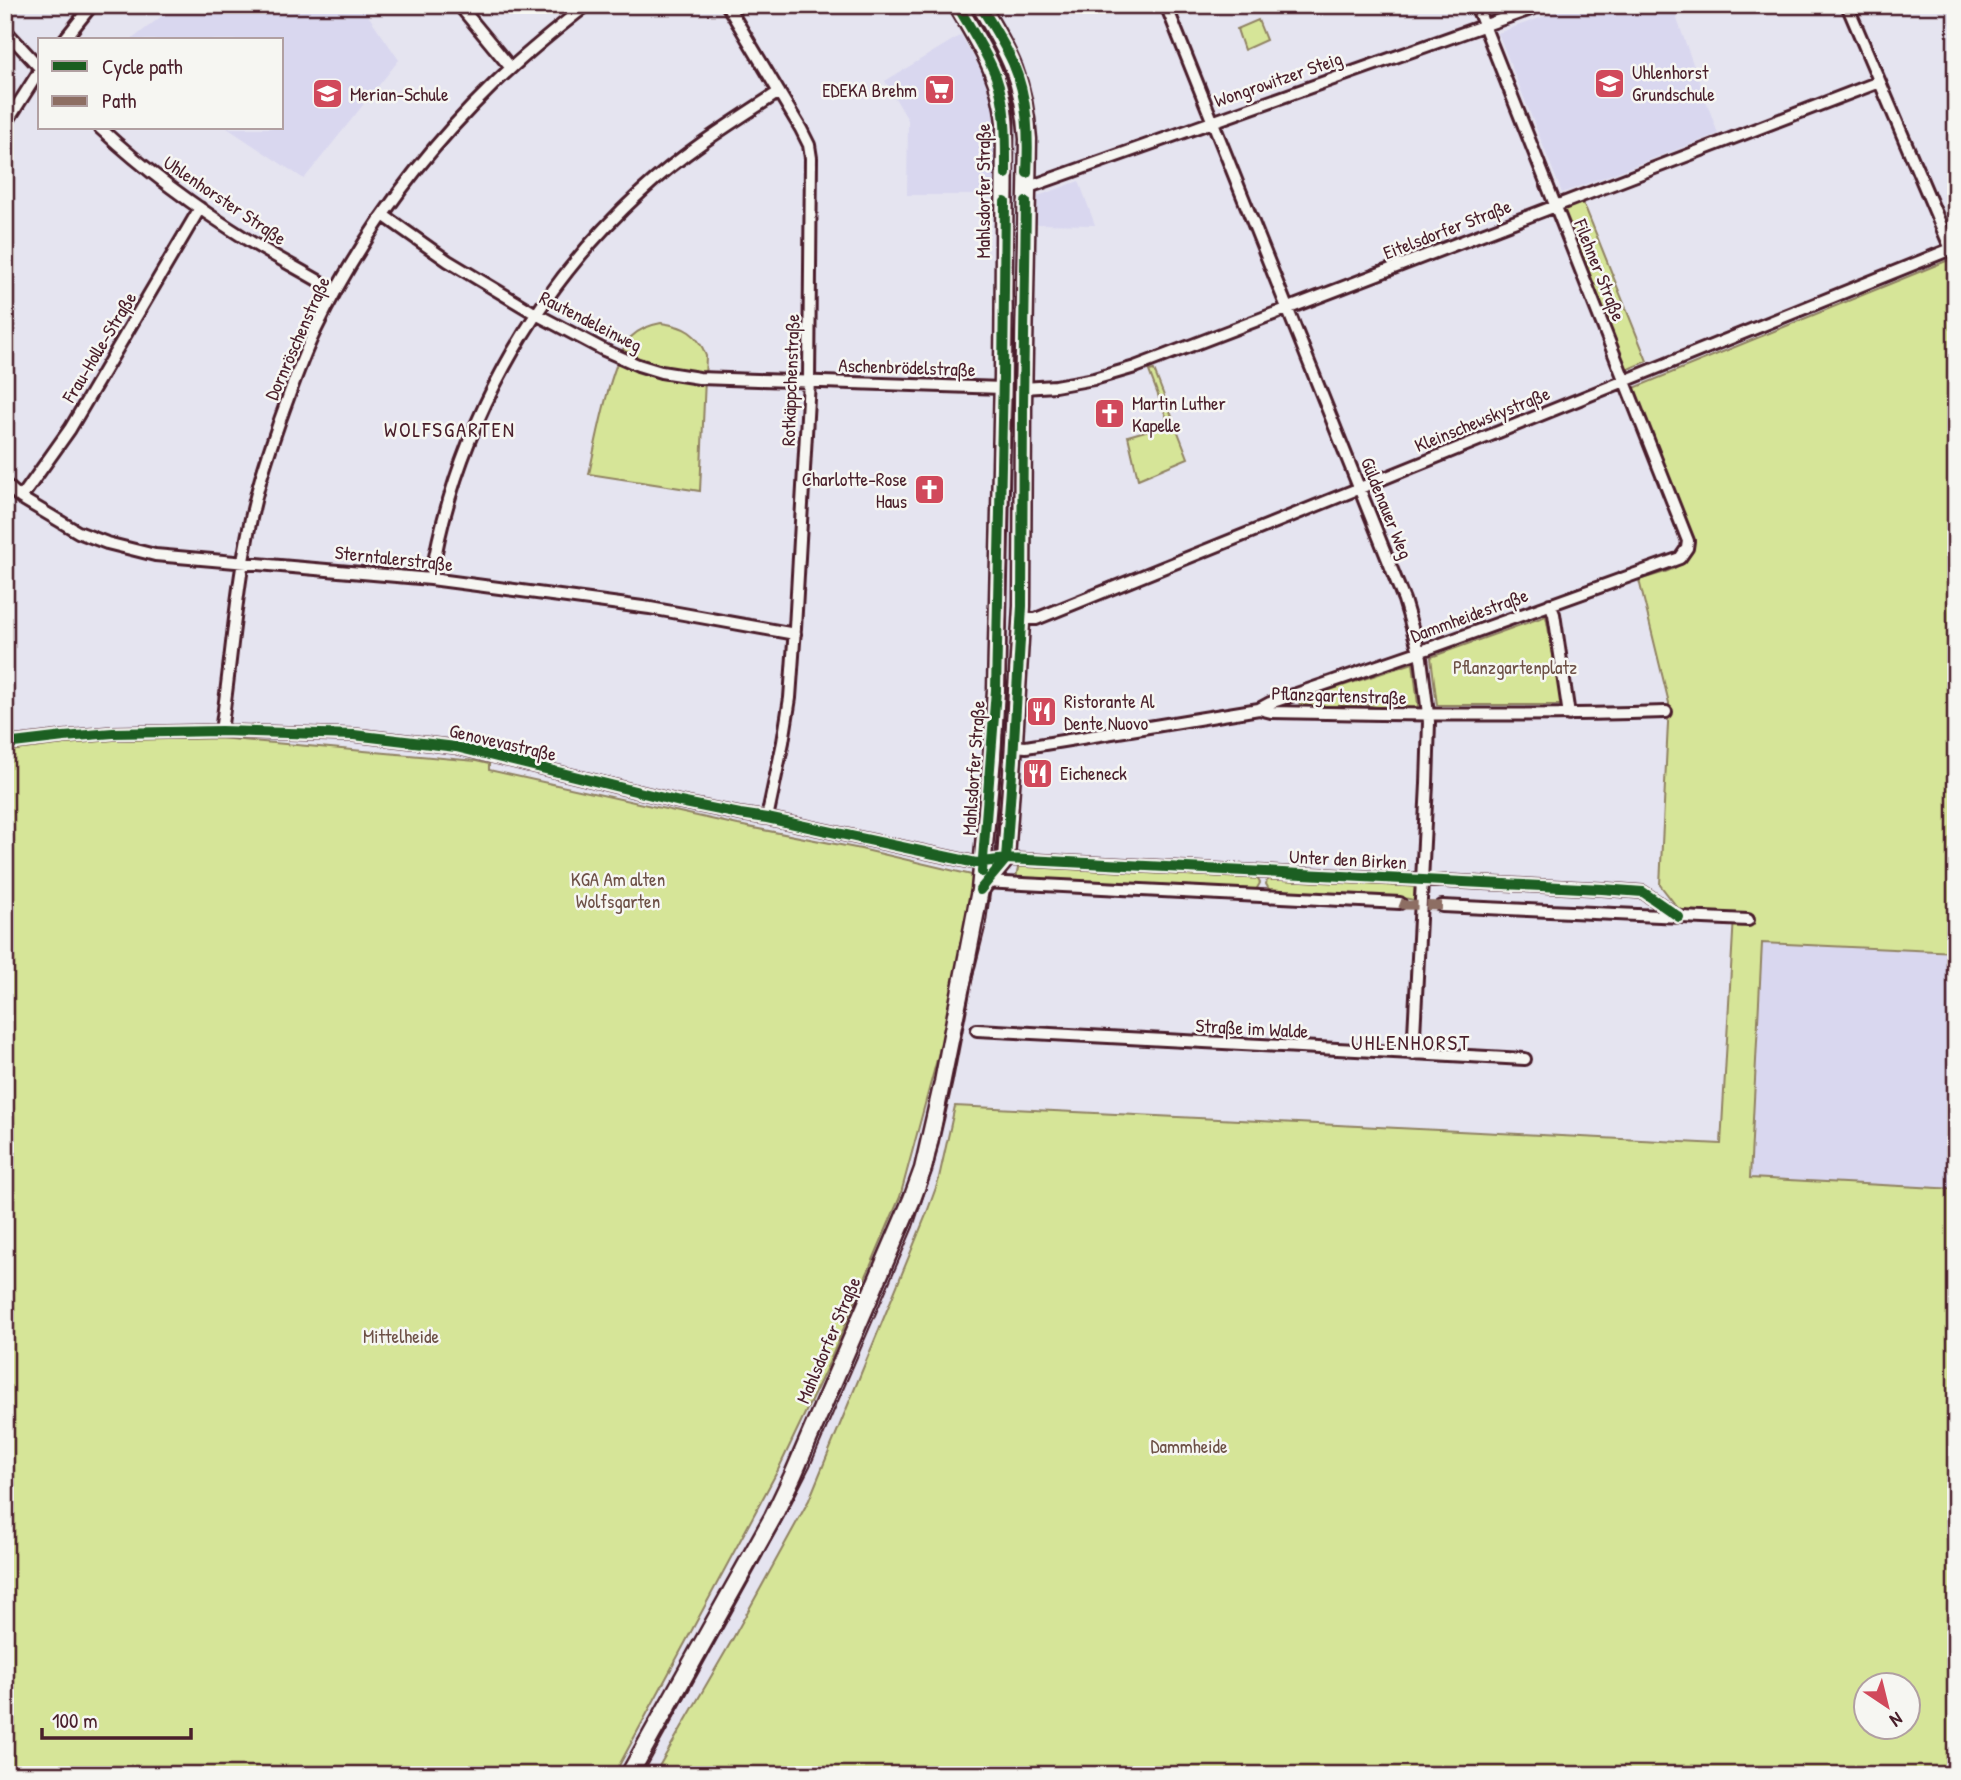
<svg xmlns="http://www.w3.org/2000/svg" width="1961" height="1780" font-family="'Patrick Hand',sans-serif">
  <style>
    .built { fill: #d9d7ef }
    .green { fill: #d6e598; stroke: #908262; stroke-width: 2; fill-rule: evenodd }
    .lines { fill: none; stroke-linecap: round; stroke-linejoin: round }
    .minor-casing { stroke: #4a1f2b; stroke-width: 16 }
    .secondary-casing { stroke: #4a1f2b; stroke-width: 21 }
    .minor { stroke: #f6f6f2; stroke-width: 10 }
    .secondary { stroke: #f6f6f2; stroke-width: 16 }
    .tram { stroke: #4a1f2b; stroke-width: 2 }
    .quiet { stroke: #8d6e63; stroke-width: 9; stroke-dasharray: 18 9; stroke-linecap: butt }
    .cycleway-casing { stroke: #f6f6f2; stroke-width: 15 }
    .cycleway { stroke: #1b5e20; stroke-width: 10 }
    .labels { text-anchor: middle; stroke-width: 5; stroke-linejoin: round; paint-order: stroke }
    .poi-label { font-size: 19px; fill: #4a1f2b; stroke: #f6f6f2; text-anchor: start }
    .street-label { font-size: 19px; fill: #4a1f2b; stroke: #f6f6f2 }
    .park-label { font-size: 19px; fill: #6d5046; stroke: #f6f6f2 }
    .neighbourhood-label { font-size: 21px; letter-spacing: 2px; fill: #4a1f2b; stroke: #f6f6f2 }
  </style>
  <rect width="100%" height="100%" fill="#e5e4f0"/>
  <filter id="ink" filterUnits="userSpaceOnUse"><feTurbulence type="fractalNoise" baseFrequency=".0143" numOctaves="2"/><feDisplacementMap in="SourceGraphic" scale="14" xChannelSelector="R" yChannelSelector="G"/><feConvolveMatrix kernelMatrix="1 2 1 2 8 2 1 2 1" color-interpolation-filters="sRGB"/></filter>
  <g filter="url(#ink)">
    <path class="built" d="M176 5H361L399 60 304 179 227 128H282V40H131Z
      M1576 5H1672L1718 134 1562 193 1498 33Z
      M961 35 982 72 991 99 995 125 994 195H907L908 120 885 81Z
      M1079 181 1095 225 1037 224 1038 196Z
      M1762 943 1956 952V1189L1750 1178Z"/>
    <path class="green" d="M1258 20 1266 40 1244 50 1237 29Z
      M1581 202 1586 209 1647 361 1626 370 1563 213 1565 208Z
      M1956 257V952L1762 943 1750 1178 1956 1189V1775H654L731 1642 809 1500 926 1215 938 1182 955 1106 1721 1144 1734 916 1681 912 1660 885 1669 703 1639 580C1666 571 1687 572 1693 539L1634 388ZM1867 1686H1909V1728H1867Z
      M661 323C684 326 698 333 706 356L700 491 589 474C596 442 611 359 631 337 639 329 650 325 661 323Z
      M1154 370 1188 458 1138 479 1128 436 1169 424 1149 371Z
      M1546 616 1562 705H1437L1431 657Z
      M1413 663 1418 705 1417 708 1375 707 1365 704 1362 706H1300L1299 700Z
      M219 738 476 761 489 764V770L738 825 861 849 976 876 942 1041 900 1197 829 1363 778 1470 614 1775H5V750L92 739Z
      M1017 863 1256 876 1260 883 1256 890 1016 878 1018 868Z
      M1272 877 1413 884 1415 885 1414 900 1404 898 1270 891 1266 884 1267 880Z"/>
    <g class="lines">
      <defs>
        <path id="minor" d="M459 5 511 68
          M727 5 801 129 809 145 811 158 809 381 795 628 790 698 783 742 767 818
          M1166 5 1404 600 1421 658 1429 722 1427 784 1413 1054
          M1847 5 1951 249
          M5 30 40 68
          M64 40 92 5
          M5 125 40 70
          M100 128C146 171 198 209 251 242 279 259 308 274 336 291
          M1026 188 1542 5
          M383 215 448 261 536 314 604 350 638 365 661 372 699 378 1003 388
          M1023 388 1055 386 1094 379 1135 367 1879 82
          M5 484 21 498 78 532 107 543 155 555 431 579 650 608 795 634
          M21 498 70 429 200 208
          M431 579C455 431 531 293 641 192 683 153 731 123 779 92
          M1550 604 1554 614 1569 715
          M1021 619H1036L1956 247
          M1259 709 1270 703 1427 649 1680 558 1687 548 1688 541 1476 5
          M221 731C232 656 237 574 255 501 261 474 271 446 280 420 291 390 301 360 315 331 359 240 421 155 494 84 523 56 555 30 587 5
          M5 744 64 737 113 733 221 731 354 735 456 747 680 802 740 814 767 818 976 863 1006 859 1602 889 1643 892 1679 917
          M1014 746 1026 747 1259 709 1271 712C1403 715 1534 716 1666 712
          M984 882 1400 903
          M1442 906 1748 920
          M977 1030 1525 1059"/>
        <path id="secondary" d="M980 5C1010 54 1024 81 1028 139L1023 404 1022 606 1013 759 1006 859 980 890
          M629 1775 773 1517 793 1475 912 1199 923 1169 943 1082 980 890 992 758 996 690 1003 376 1005 122C1000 73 981 47 957 5"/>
      </defs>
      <use href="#minor" class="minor-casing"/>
      <use href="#secondary" class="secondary-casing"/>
      <use href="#minor" class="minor"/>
      <use href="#secondary" class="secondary"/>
      <path class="tram" d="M642 1775 784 1517 810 1466 913 1227 934 1164 969 992 985 928 995 860 1006 684 1010 308C1013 269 1013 230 1014 191 1014 150 1016 108 1001 70 992 47 976 26 963 5"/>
      <path class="quiet" d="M1400 903 1405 905 1442 906"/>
      <defs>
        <path id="cycleway" d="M957 5C970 28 987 52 996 77 1007 108 1006 141 1006 174
          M980 5C992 24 1004 43 1013 63 1028 98 1029 136 1027 173
          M5 744 64 737 113 733 221 731 354 735 456 747 680 802 740 814 767 818 976 863 1006 859 1602 889 1643 892 1679 917
          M982 872 996 690 1003 376 1005 202
          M980 890 1006 859 1013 759 1022 606 1023 404 1026 202"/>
      </defs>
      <use href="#cycleway" class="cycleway-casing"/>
      <use href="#cycleway" class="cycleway"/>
    </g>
  </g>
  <defs>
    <symbol id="school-square" viewBox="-11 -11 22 22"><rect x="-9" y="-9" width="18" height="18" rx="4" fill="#d1495b" stroke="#f6f6f2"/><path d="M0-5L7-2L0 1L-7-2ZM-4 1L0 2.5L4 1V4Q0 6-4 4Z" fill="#fff"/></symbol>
    <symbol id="supermarket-square" viewBox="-11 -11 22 22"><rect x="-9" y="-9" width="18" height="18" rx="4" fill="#d1495b" stroke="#f6f6f2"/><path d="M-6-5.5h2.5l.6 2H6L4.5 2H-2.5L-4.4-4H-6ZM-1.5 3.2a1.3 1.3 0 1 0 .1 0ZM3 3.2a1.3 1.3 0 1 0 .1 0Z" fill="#fff"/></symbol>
    <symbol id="church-square" viewBox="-11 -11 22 22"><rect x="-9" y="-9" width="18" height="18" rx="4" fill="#d1495b" stroke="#f6f6f2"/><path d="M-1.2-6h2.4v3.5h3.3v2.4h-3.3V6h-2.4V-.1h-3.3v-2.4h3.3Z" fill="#fff"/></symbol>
    <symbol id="restaurant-square" viewBox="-11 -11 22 22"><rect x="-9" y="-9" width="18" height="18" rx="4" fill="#d1495b" stroke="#f6f6f2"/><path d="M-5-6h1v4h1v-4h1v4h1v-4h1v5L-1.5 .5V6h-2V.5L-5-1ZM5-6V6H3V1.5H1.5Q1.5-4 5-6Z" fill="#fff"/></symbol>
  </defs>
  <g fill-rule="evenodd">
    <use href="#school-square" x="1592" y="66" width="35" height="35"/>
    <use href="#supermarket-square" x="922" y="72" width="35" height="35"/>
    <use href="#school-square" x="310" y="76" width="35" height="35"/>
    <use href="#church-square" x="1092" y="396" width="35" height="35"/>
    <use href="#church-square" x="912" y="472" width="35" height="35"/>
    <use href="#restaurant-square" x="1024" y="694" width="35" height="35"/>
    <use href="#restaurant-square" x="1020" y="756" width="35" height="35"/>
  </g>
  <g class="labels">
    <g class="poi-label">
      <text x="1632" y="79">Uhlenhorst<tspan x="1632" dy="22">Grundschule</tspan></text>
      <text x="917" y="97" text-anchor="end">EDEKA Brehm</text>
      <text x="350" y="101">Merian-Schule</text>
      <text x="1132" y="410">Martin Luther<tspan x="1132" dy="22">Kapelle</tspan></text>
      <text x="907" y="486" text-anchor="end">Charlotte-Rose<tspan x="907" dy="22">Haus</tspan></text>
      <text x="1064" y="708">Ristorante Al<tspan x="1064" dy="22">Dente Nuovo</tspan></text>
      <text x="1060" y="780">Eicheneck</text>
    </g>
    <g class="street-label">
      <text transform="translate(1278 79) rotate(-19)" y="7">Wongrowitzer Steig</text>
      <text transform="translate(983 191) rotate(-90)" y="7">Mahlsdorfer Straße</text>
      <text transform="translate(225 200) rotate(34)" y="7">Uhlenhorster Straße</text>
      <text transform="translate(1447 229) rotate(-21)" y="7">Eitelsdorfer Straße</text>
      <text transform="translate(1600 270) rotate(68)" y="7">Filehner Straße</text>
      <text transform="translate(591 321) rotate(27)" y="7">Rautendeleinweg</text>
      <text transform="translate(297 338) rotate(-66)" y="7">Dornröschenstraße</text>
      <text transform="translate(99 347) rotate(-59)" y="7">Frau-Holle-Straße</text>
      <text transform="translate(907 367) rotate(2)" y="7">Aschenbrödelstraße</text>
      <text transform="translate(790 380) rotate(-88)" y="7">Rotkäppchenstraße</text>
      <text transform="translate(1482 419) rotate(-22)" y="7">Kleinschewskystraße</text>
      <text transform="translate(1387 508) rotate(68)" y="7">Güldenauer Weg</text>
      <text transform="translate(394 558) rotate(6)" y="7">Sterntalerstraße</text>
      <text transform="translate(1469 615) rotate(-20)" y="7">Dammheidestraße</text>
      <text transform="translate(1339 695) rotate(2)" y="7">Pflanzgartenstraße</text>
      <text transform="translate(503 742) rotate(13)" y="7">Genovevastraße</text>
      <text transform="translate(973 768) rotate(-86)" y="7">Mahlsdorfer Straße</text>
      <text transform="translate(1348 859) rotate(3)" y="7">Unter den Birken</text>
      <text transform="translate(1252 1028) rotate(3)" y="7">Straße im Walde</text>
      <text transform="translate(828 1340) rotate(-67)" y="7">Mahlsdorfer Straße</text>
    </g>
    <g class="park-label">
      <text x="1515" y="674">Pflanzgartenplatz</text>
      <text x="618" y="886">KGA Am alten<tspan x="618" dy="22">Wolfsgarten</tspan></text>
      <text x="401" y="1343">Mittelheide</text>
      <text x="1189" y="1453">Dammheide</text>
    </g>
    <g class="neighbourhood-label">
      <text x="450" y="437">WOLFSGARTEN</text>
      <text x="1411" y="1050">UHLENHORST</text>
    </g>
  </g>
  <rect width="1961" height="1780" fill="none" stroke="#f6f6f2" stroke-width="28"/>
  <rect x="14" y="14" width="1933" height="1752" fill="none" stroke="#4a1f2b" stroke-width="2.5" filter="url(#ink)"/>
  <rect x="38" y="38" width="245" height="91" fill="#f6f6f2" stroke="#b1a0a2" stroke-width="2"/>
  <rect x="52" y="61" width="35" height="10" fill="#1b5e20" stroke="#b1a0a2" stroke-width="2"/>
  <text x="102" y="74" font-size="21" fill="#4a1f2b">Cycle path</text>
  <rect x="52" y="96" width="35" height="10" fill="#8d6e63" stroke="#b1a0a2" stroke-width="2"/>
  <text x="102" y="108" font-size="21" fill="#4a1f2b">Path</text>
  <g transform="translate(1887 1706) rotate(145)"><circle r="33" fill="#f6f6f2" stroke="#b1a0a2" stroke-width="2"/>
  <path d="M0-5L12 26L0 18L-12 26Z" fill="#d1495b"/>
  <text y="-10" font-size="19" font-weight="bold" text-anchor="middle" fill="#4a1f2b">N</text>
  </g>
  <path d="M42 1728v10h149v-10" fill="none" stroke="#4a1f2b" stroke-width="3.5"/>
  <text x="52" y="1728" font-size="21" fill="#4a1f2b" stroke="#f6f6f2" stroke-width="5" paint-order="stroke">100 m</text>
</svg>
